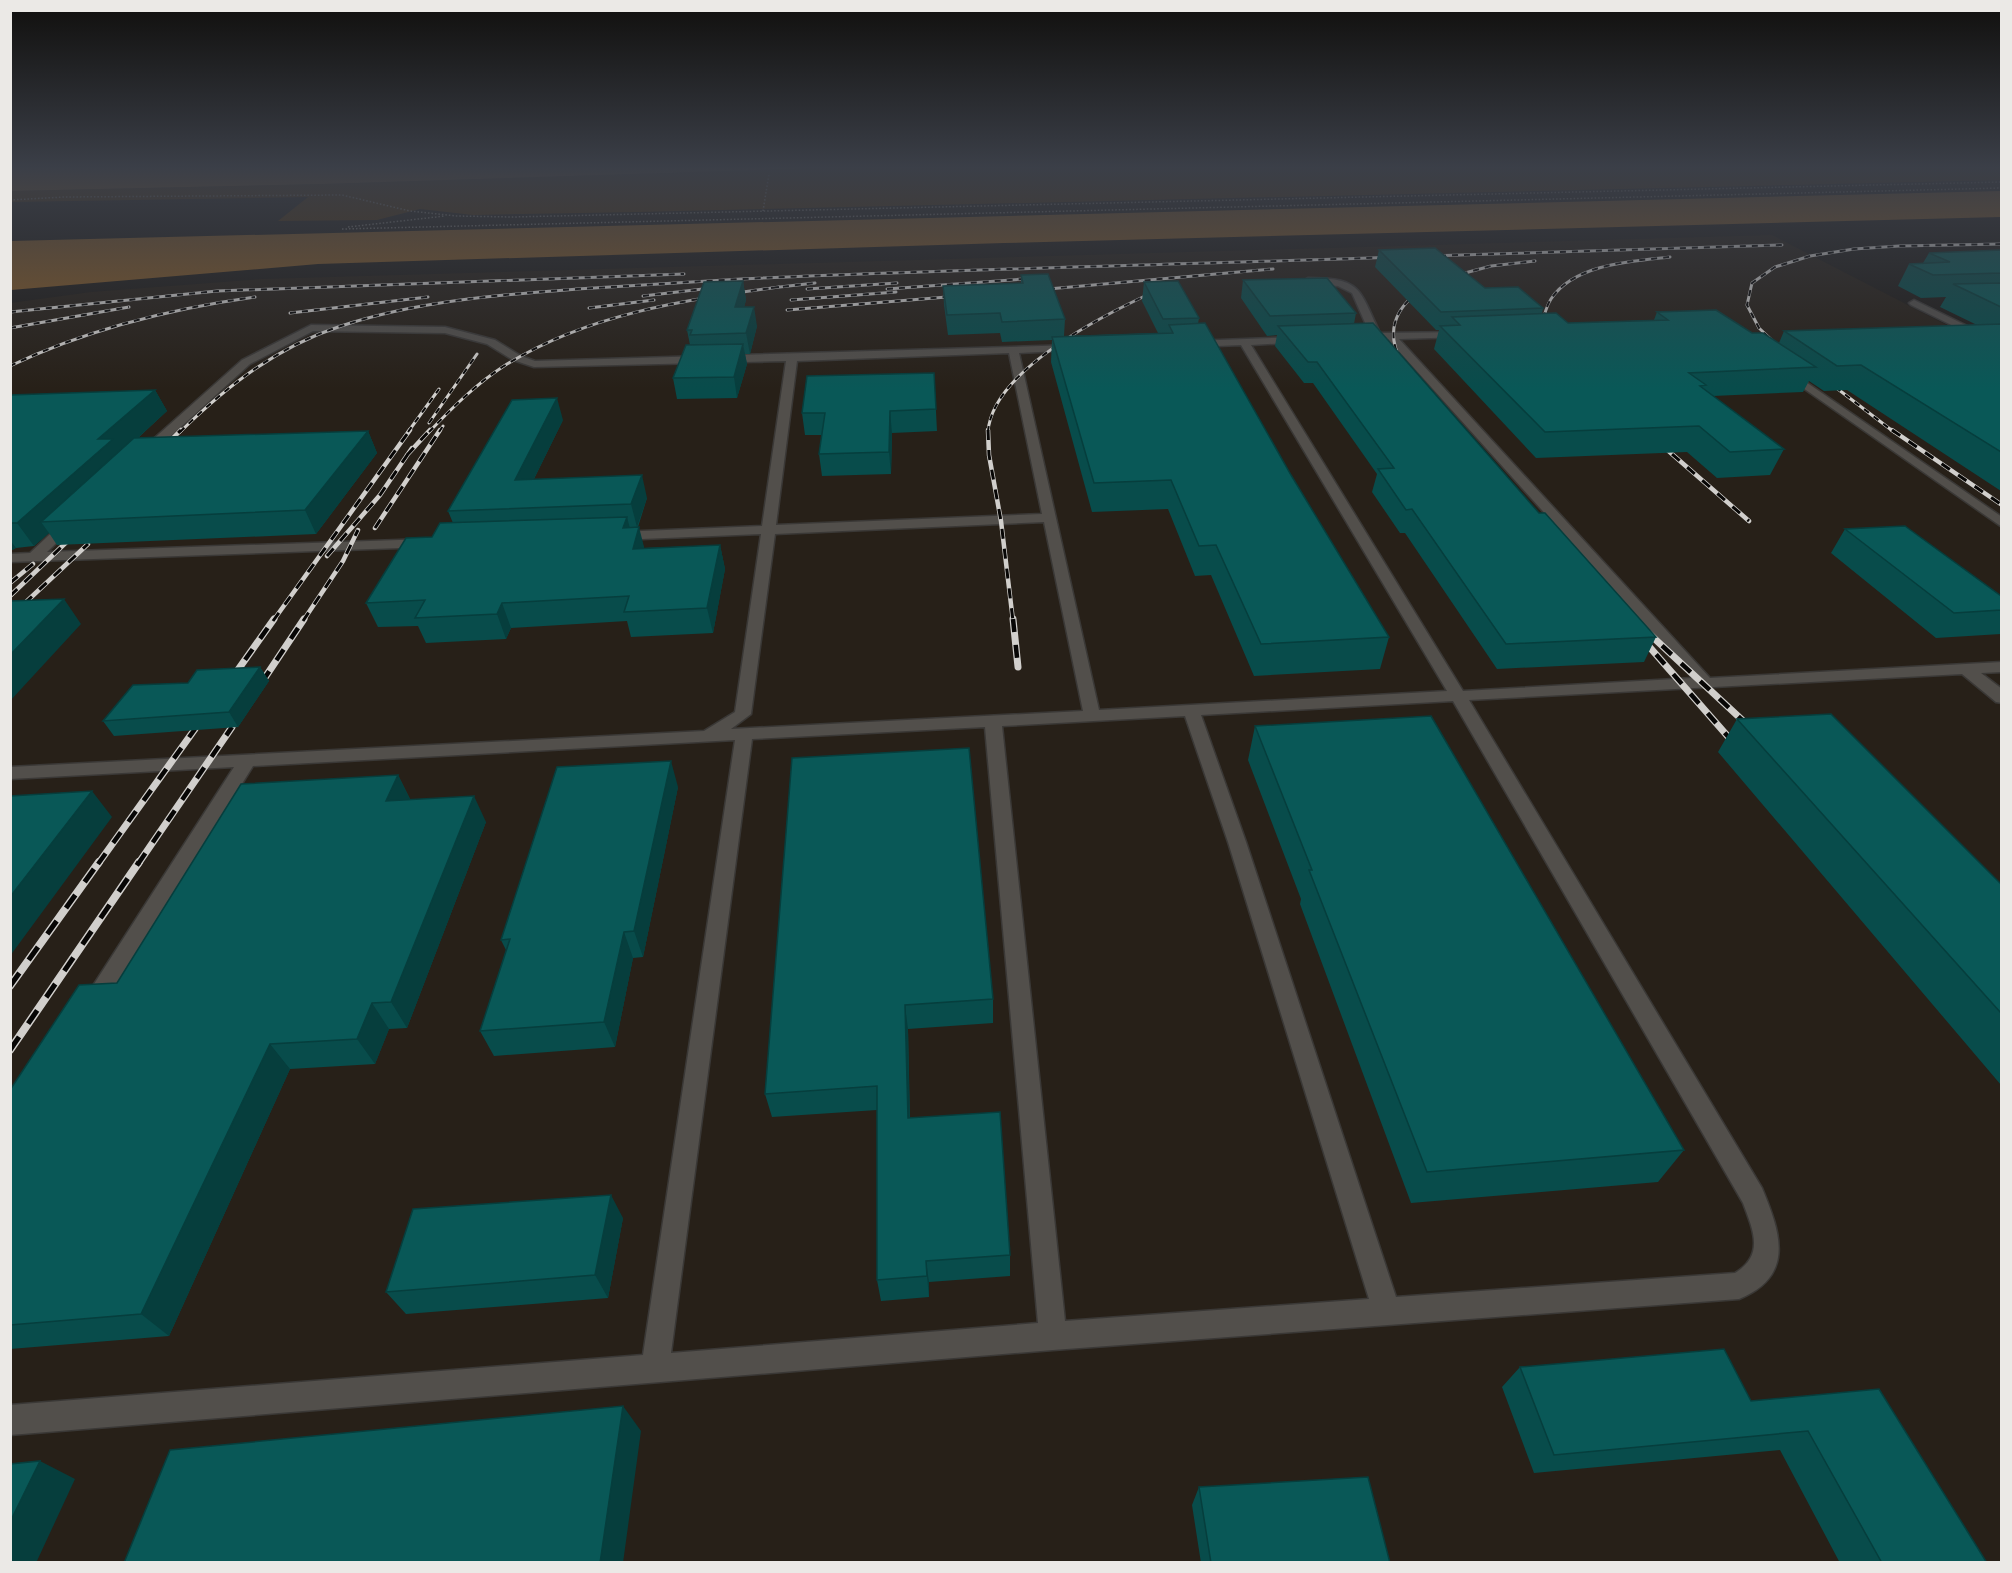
<svg xmlns="http://www.w3.org/2000/svg" width="2012" height="1573" font-family="'Varela Round',sans-serif">
  <style>
    .built { fill: #272018 }
    .green { fill: #4b300c }
    .water { fill: #835926 }
    .lines { fill: none; stroke-linecap: round; stroke-linejoin: round }
    .minor-casing { stroke: #3a3836; stroke-width: 3 }
    .path { stroke: #7c7a77; stroke-width: 1.5; stroke-dasharray: 1.5 2; stroke-linecap: butt }
    .minor { fill: #524f4b; fill-rule: evenodd }
    .rail-far3-casing { stroke: #d1cfcc; stroke-width: 3 }
    .rail-far2-casing { stroke: #d1cfcc; stroke-width: 4.5 }
    .rail-far1-casing { stroke: #d1cfcc; stroke-width: 7 }
    .rail-casing { stroke: #d1cfcc; stroke-width: 8 }
    .rail-far3 { stroke: #070605; stroke-width: 2; stroke-dasharray: 6; stroke-linecap: butt }
    .rail-far2 { stroke: #070605; stroke-width: 3; stroke-dasharray: 10; stroke-linecap: butt }
    .rail-far1 { stroke: #070605; stroke-width: 4.5; stroke-dasharray: 13; stroke-linecap: butt }
    .rail { stroke: #070605; stroke-width: 5; stroke-dasharray: 16; stroke-linecap: butt }
    .wall { fill: #084c4b }
    .shaded-wall { fill: #063e3d }
    .building { fill: #095857; stroke: #063e3d; stroke-width: 1.5 }
  </style>
  <rect width="100%" height="100%" fill="#1e1b18"/>
  <path class="built" d="M1772 235 2001 353V1562H11L10 303 91 292 262 279Z"/>
  <path class="green" d="M814 168H2002L2001 180 638 212 473 215 420 209 377 220 278 221 308 197 11 202 10 191 323 184Z"/>
  <path class="water" d="M11 168H814L323 184 11 191Z
    M2001 191V217L1004 243 318 264 11 290V241Z"/>
  <g class="lines">
    <defs>
      <path id="minor" d="M1308 278C1362 278 1359 289 1380 333L1466 332 1467 334 1462 337 1399 339 1710 678 2002 662V672L1981 673 2002 689V703L1996 702 1962 674 1469 700 1762 1188C1781 1234 1795 1276 1739 1299L1053 1350 10 1435V1405L643 1355 735 740 253 766 101 1010 93 1013 85 1010 82 1004 85 998 234 767 10 779V767L704 731 735 712 761 534 618 540 611 536 618 532 762 526 786 361 534 367 513 360 487 344 445 333 313 331 250 364 149 456H141V450L242 360 311 325 445 327 495 340 521 356 535 361 1075 345 1079 346V350L1019 353 1099 710 1447 691 1241 345 1193 347 1188 344 1193 341 1300 337 1304 338V342L1251 345 1463 691 1693 678 1388 339H1357V335L1370 334 1352 293 1338 286 1305 283 1303 281ZM1009 353 1042 514 776 525 797 361ZM1044 522 1083 711 731 729 751 714 775 534ZM1453 701 1743 1203C1753 1230 1765 1255 1735 1273L1396 1297 1246 842 1201 715ZM1185 716 1228 842 1369 1299 1065 1321 1002 726ZM985 727 1038 1323 671 1353 752 739Z
        M1914 300 2002 343V350L1911 305 1909 303Z
        M1787 369 2002 517V527L1783 374V370Z
        M70 519 77 523 47 552 428 539 435 543 428 547 10 562V554L30 553 65 520Z"/>
    </defs>
    <use href="#minor" class="minor-casing"/>
    <path class="path" d="M10 200 64 197 342 195 410 211 457 216 513 217 2002 182
      M763 211 769 174
      M348 227 445 216
      M342 229 2002 188"/>
    <use href="#minor" class="minor"/>
    <defs>
      <path id="rail-far3" d="M1428 256 1782 245
        M1450 277 1491 266 1535 261
        M771 288 815 283
        M807 289 897 283
        M887 289 1037 278
        M1037 290 1273 269
        M643 296 703 289
        M791 300 896 292
        M589 308 654 300
        M787 310 959 296
        M10 312 217 291 684 274
        M290 313 428 297
        M10 328 129 307
        M1541 330C1543 320 1545 308 1551 299 1574 264 1632 261 1670 257
        M1777 345 1759 328 1747 305 1752 283 1775 267 1810 256 1854 249 1899 246 2002 244
        M1401 361C1386 333 1394 309 1420 291
        M10 366C88 329 169 309 255 297
        M1826 380 1894 432
        M429 423 477 354
        M180 432C228 385 277 347 341 326 417 301 498 295 577 289 632 286 686 282 741 279 959 269 1177 265 1395 257
        M408 432 439 389
        M429 432C452 408 476 384 504 366 587 314 684 300 779 287
        M439 432 443 426
        M988 432C992 370 1107 313 1158 290"/>
      <path id="rail-far2" d="M988 430 989 455 1001 521 1013 621
        M1892 430 2002 505
        M1657 441 1749 521
        M164 447 181 430
        M407 455 430 430
        M375 528 440 430
        M327 556 380 495 412 448
        M10 583 33 564
        M10 596 76 533
        M10 617 88 544
        M273 621 410 430
        M303 621 343 561 358 530"/>
      <path id="rail-far1" d="M1013 619 1018 667
        M1643 628 1753 730
        M1639 635 1738 748
        M230 681 274 619
        M262 682 304 619
        M98 864 195 729
        M138 864 232 727"/>
      <path id="rail" d="M10 986 99 862
        M10 1050 139 862"/>
    </defs>
    <use href="#rail-far3" class="rail-far3-casing"/>
    <use href="#rail-far2" class="rail-far2-casing"/>
    <use href="#rail-far1" class="rail-far1-casing"/>
    <use href="#rail" class="rail-casing"/>
    <use href="#rail-far3" class="rail-far3"/>
    <use href="#rail-far2" class="rail-far2"/>
    <use href="#rail-far1" class="rail-far1"/>
    <use href="#rail" class="rail"/>
  </g>
  <path class="wall" d="M1379 250 1543 308 1542 314 1568 323 1654 320 1657 312 1752 333 1779 343 1784 331 1977 325 1940 307 1946 297 1921 298 1898 286 1909 264 1923 263 1929 253 2001 250V491L1847 390 1824 391 1809 381 1803 392 1713 396 1784 449 1770 475 1717 478 1687 452 1536 458 1434 349 1439 330H1436L1375 267Z
    M1021 275 1065 319 1064 336 1158 333 1142 301 1144 282 1199 318 1198 324 1389 637 1380 669 1254 676 1211 575 1195 576 1168 509 1092 512 1051 362 1052 340 1002 342 1000 333 948 335 944 305 943 286 1021 283Z
    M1243 280 1356 313 1354 324 1539 513 1656 637 1644 662 1497 669 1405 533H1400L1372 492 1377 474 1313 383H1304L1275 346 1277 335 1267 336 1241 298Z
    M743 281 746 300 744 307 757 326 750 354H745L747 364 737 398 677 399 673 378 690 345 687 330Z
    M934 373 937 431 892 433 891 474 822 476 819 454 822 435H805L802 413Z
    M155 390 167 411 138 438 368 431 377 453 316 534 57 545 49 533 34 546 16 548 10 551V395Z
    M563 420 534 479 647 498 638 527 644 548 720 545 725 569 713 633 631 637 627 621 511 628 506 639 426 643 418 626 378 627 366 603 432 537 453 523 448 511Z
    M1845 529 2001 596V634L1936 638 1831 553Z
    M260 667 269 681 238 727 114 736 103 721 188 683Z
    M1737 719 2001 884V1085L1718 752Z
    M1255 726 1684 1150 1658 1182 1411 1203 1300 904 1301 899 1248 760Z
    M792 758 993 999V1023L908 1029 910 1118 1010 1255V1276L929 1282V1297L881 1301 877 1280V1110L772 1117 765 1094Z
    M398 775 410 799 486 822 407 1028 389 1029 375 1064 290 1069 169 1336 10 1349V1090L117 983Z
    M678 787 643 957 633 958 615 1047 494 1056 480 1031 506 950 501 940Z
    M623 1218 608 1298 406 1314 386 1292Z
    M1520 1367 1751 1401 1879 1389 1987 1563H1840L1780 1450 1534 1473 1502 1387Z
    M1199 1487 1390 1563H1201L1192 1505Z"/>
  <path class="shaded-wall" d="M743 281 746 300 739 327 735 307Z
    M754 307 757 326 750 354 746 333Z
    M743 344 747 364 737 398 734 377Z
    M155 390 167 411 121 453 41 522 49 533 34 546 17 523 98 439Z
    M557 398 563 420 522 503 515 480Z
    M890 411 892 433 891 474 889 452Z
    M368 431 377 453 316 534 305 510Z
    M642 475 647 498 637 527 631 504Z
    M627 517 633 540 623 528Z
    M639 527 645 551 633 549Z
    M10 540 16 548 10 551Z
    M720 545 725 569 713 633 707 608Z
    M64 599 81 624 10 701V655Z
    M502 603 511 628 506 639 497 614Z
    M260 667 269 681 238 727 229 712Z
    M671 761 678 787 643 957 634 931Z
    M398 775 411 801H386Z
    M92 791 112 817 10 956V897Z
    M474 796 486 822 407 1028 391 1002Z
    M624 932 633 958 615 1047 604 1022Z
    M372 1003 389 1029 375 1064 357 1039Z
    M905 1005 908 1029 910 1141 908 1118Z
    M270 1044 290 1069 169 1336 141 1314Z
    M611 1195 623 1218 608 1298 595 1275Z
    M926 1261 929 1282V1297L927 1276Z
    M623 1406 641 1431 623 1563H600Z
    M40 1461 75 1479 36 1563H10V1522Z"/>
  <path class="building" d="M1435 248 1485 288 1518 287 1543 308 1441 312 1379 250Z
    M2001 250V273L1933 275 1909 264 1950 262 1929 253Z
    M1048 274 1065 319 1002 322 1000 313 947 315 943 286 1023 283 1021 275Z
    M1327 278 1356 313 1270 316 1243 280Z
    M743 281 735 307H754L746 333 690 335 692 330H687L704 282Z
    M1178 281 1199 318 1163 319 1144 282Z
    M2001 283V307L1953 284Z
    M1716 310 1752 333H1763L1816 367 1689 373 1706 385 1700 386 1784 449 1730 452 1699 426 1545 432 1440 326 1460 325 1452 317 1556 313 1568 323 1668 320 1657 312Z
    M1205 323 1291 475 1389 637 1261 644 1216 545 1199 546 1171 480 1094 483 1052 337 1173 333 1169 325Z
    M1373 323 1539 513H1545L1656 637 1506 644 1412 509 1406 510 1378 469 1394 468 1317 362H1308L1278 326Z
    M2001 324V452L1861 365 1837 366 1784 331Z
    M743 344 734 377 673 378 686 345Z
    M934 373 936 409 890 411 889 452 819 454 825 413H802L807 376Z
    M155 390 98 439H113L17 523H10V395Z
    M557 398 515 480 642 475 631 504 448 511 512 400Z
    M368 431 305 510 41 522 134 438Z
    M627 517 623 528 639 527 633 549 720 545 707 608 624 612 629 596 502 603 497 614 415 618 425 600 366 603 406 538 432 537 440 523Z
    M1905 526 2001 596V610L1954 613 1845 529Z
    M64 599 10 655V601Z
    M260 667 229 712 103 721 133 685 188 683 197 670Z
    M1831 714 2001 884V1013L1737 719Z
    M1431 716 1684 1150 1427 1172 1309 870H1312L1255 726Z
    M969 748 993 999 905 1005 908 1118 1000 1112 1010 1255 926 1261 927 1276 877 1280V1086L765 1094 792 758Z
    M671 761 634 931 624 932 604 1022 480 1031 510 939 501 940 557 767Z
    M398 775 386 801 474 796 391 1002 372 1003 357 1039 270 1044 141 1314 10 1325V1090L79 985 117 983 241 784Z
    M92 791 10 897V796Z
    M611 1195 595 1275 386 1292 413 1209Z
    M1724 1349 1751 1401 1879 1389 1987 1563H1882L1808 1431 1554 1455 1520 1367Z
    M623 1406 600 1563H124L170 1450Z
    M40 1461 10 1522V1464Z
    M1368 1477 1390 1563H1211L1199 1487Z"/>
  <linearGradient id="sky" x2="0" y2="1"><stop stop-color="#100f0d"/><stop offset="0.43" stop-color="#3b3f48"/><stop offset="1" stop-color="#3b3f48" stop-opacity="0"/></linearGradient>
  <rect width="2012" height="389" fill="url(#sky)"/>
  <rect width="2012" height="1573" fill="none" stroke="#ebe9e6" stroke-width="24"/>
</svg>
